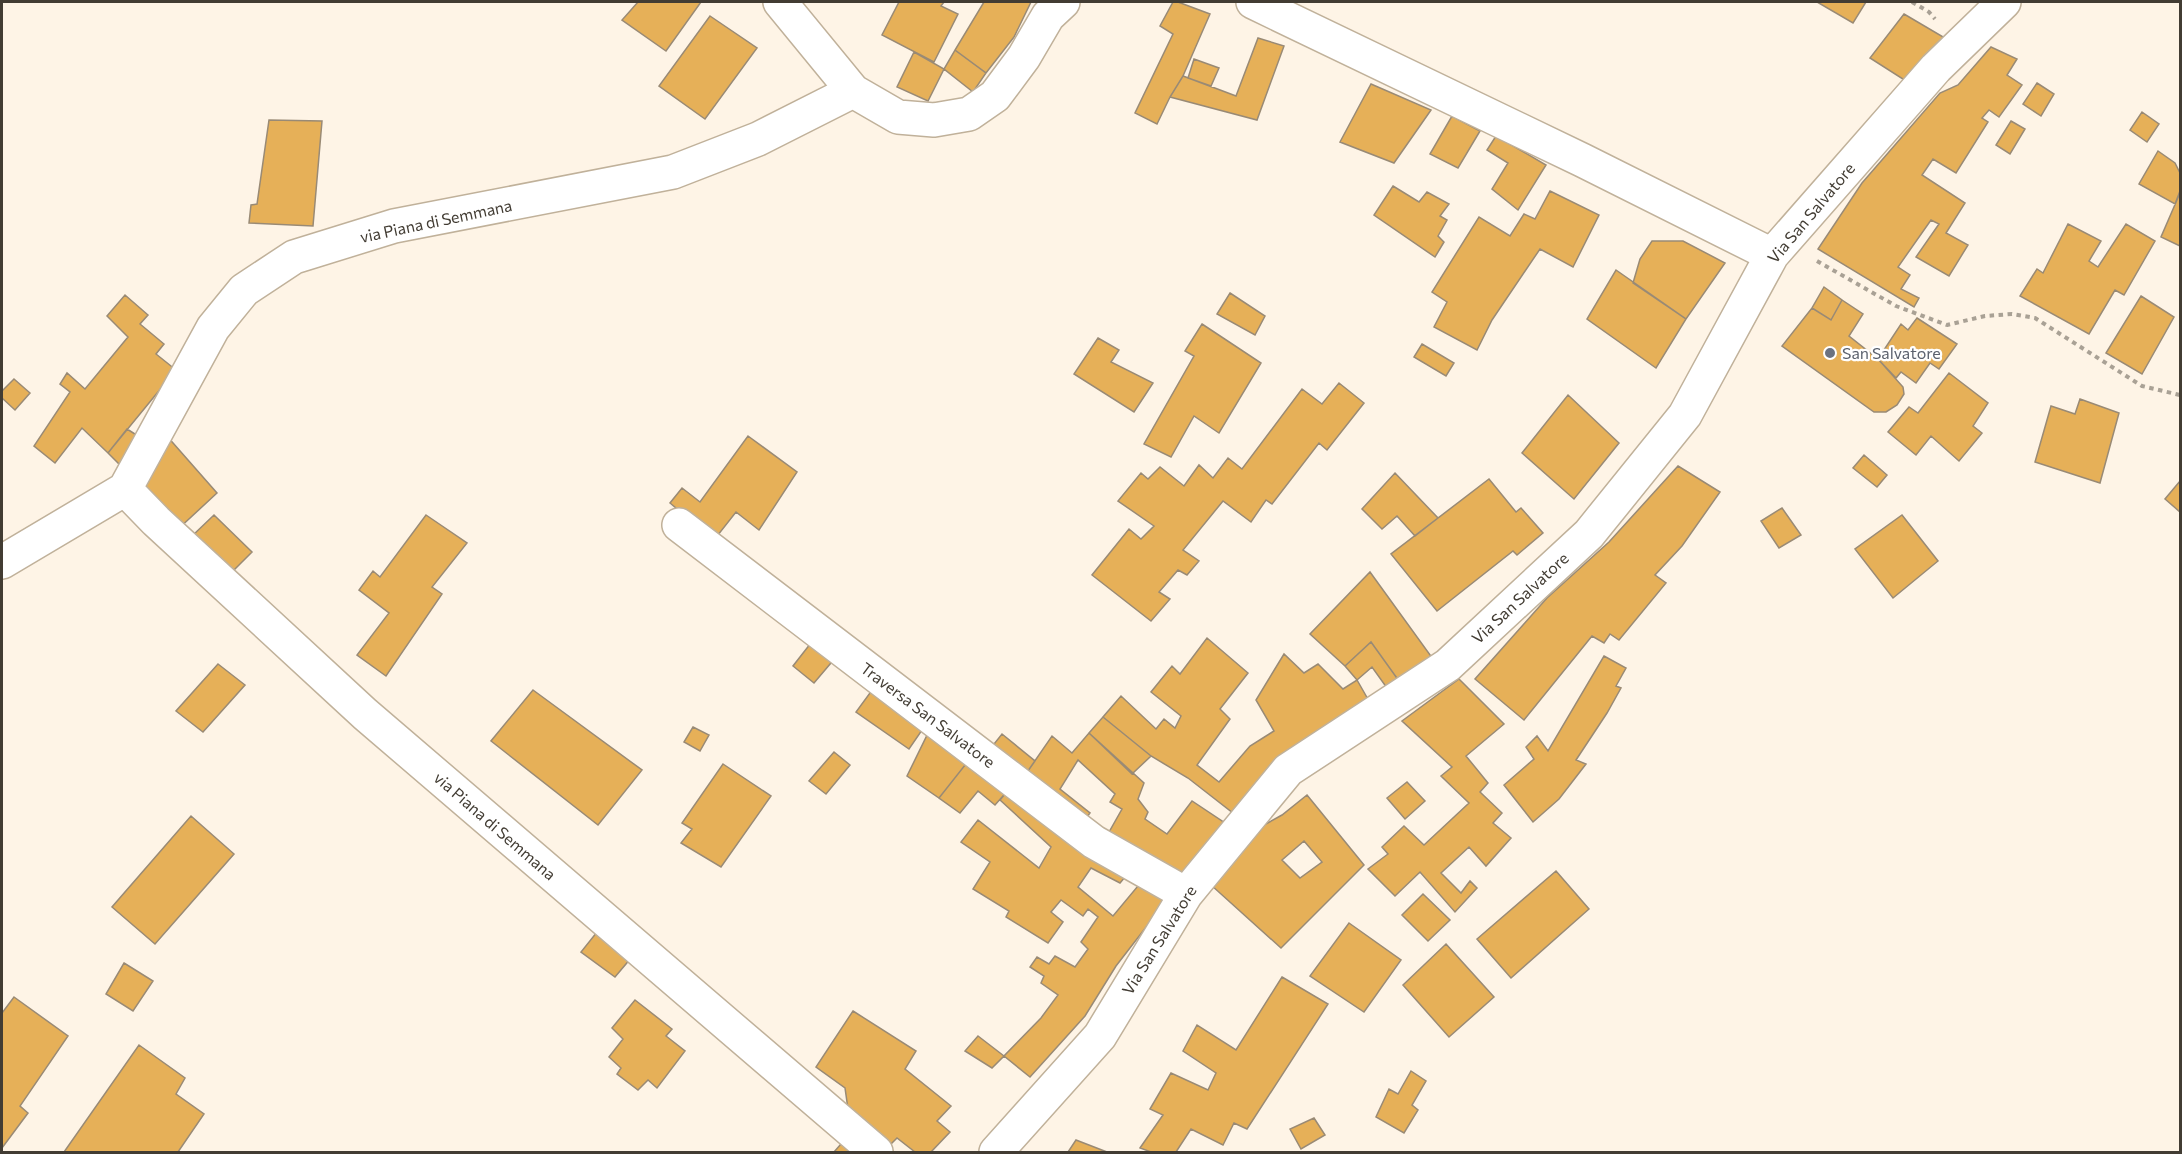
<svg xmlns="http://www.w3.org/2000/svg" width="2182" height="1154" font-family="Commissioner,sans-serif">
  <style>
    .building { fill: #e6b058; stroke: #998a75; stroke-width: 1.5; fill-rule: evenodd }
    .lines { fill: none; stroke-linecap: round; stroke-linejoin: round }
    .minor-casing { stroke: #c0b19a; stroke-width: 36 }
    .path { stroke: #a9a195; stroke-width: 4; stroke-dasharray: 4.5 4.5; stroke-linecap: butt }
    .minor { stroke: #fff; stroke-width: 33 }
    .worship-dot { fill: #6b7280; stroke: #fff; stroke-width: 2 }
    .labels { text-anchor: middle; stroke-width: 4.5; stroke-linejoin: round; paint-order: stroke }
    .street-label { font-size: 16px; fill: #423c33; stroke: #fff }
    .worship-label { font-size: 16px; fill: #5b616d; stroke: #fff; text-anchor: start }
  </style>
  <rect width="100%" height="100%" fill="#fef4e6"/>
  <path class="building" d="M638 2H701L666 51 622 20Z
    M899 2H944L941 6 958 14 934 62 882 35Z
    M984 2H1031L1014 37 986 73 955 50Z
    M1173 2H1178L1210 14 1183 76 1170 97 1157 124 1135 113 1173 34 1160 26Z
    M1817 2H1866L1853 23Z
    M1904 14 1950 41 1920 90 1870 58Z
    M710 16 757 48 705 119 659 86Z
    M1258 38 1284 46 1257 120 1170 97 1183 76 1236 96Z
    M1991 47 2017 59 2007 75 2022 85 1999 117 1989 110 1982 118 1988 122 1956 173 1933 159 1922 175 1965 203 1946 233 1968 245 1949 276 1916 257 1939 224 1931 220 1898 267 1910 275 1901 289 1919 298 1914 307 1818 249 1862 183 1940 93 1958 85Z
    M955 50 986 73 973 92 944 69Z
    M914 52 944 69 928 101 897 87Z
    M1194 59 1219 68 1211 86 1188 78Z
    M2037 83 2054 94 2041 116 2023 104Z
    M1371 84 1431 110 1394 163 1340 142Z
    M2142 112 2159 124 2147 142 2130 130Z
    M1452 116 1480 131 1458 168 1430 154Z
    M269 120 322 121 313 226 249 223 251 205 257 204Z
    M2011 121 2025 129 2010 154 1996 145Z
    M1496 136 1546 165 1518 210 1492 189 1508 163 1487 150Z
    M2158 151 2175 163 2180 173V191L2175 204 2139 184Z
    M1393 186 1419 202 1427 192 1449 204 1440 216 1447 220 1438 236 1444 242 1435 257 1374 215Z
    M1550 191 1599 215 1573 267 1540 249 1492 320 1477 350 1434 327 1447 302 1432 292 1479 217 1510 236 1524 214 1535 219Z
    M2180 193V246L2161 237Z
    M2068 224 2101 241 2089 261 2098 267 2126 224 2155 241 2124 295 2115 290 2089 334 2020 296 2037 269 2043 273Z
    M1652 241H1683L1725 263 1686 319 1633 283 1640 259Z
    M1616 270 1686 319 1656 368 1587 319Z
    M1824 287 1842 300 1831 320 1812 308Z
    M1230 293 1265 316 1255 335 1217 314Z
    M125 295 148 315 140 324 164 344 156 354 176 370 108 453 82 428 55 463 34 446 70 392 60 384 67 373 85 389 128 337 107 316Z
    M2141 296 2174 317 2142 374 2106 353Z
    M1842 300 1863 314 1849 336 1878 359 1903 387 1904 394 1897 405 1886 412H1874L1782 346 1812 308 1831 320Z
    M1917 318 1957 344 1939 369 1930 363 1916 383 1901 372 1896 378 1878 359 1901 324 1908 330Z
    M1202 324 1261 363 1219 433 1194 416 1171 457 1144 444 1194 356 1185 351Z
    M1098 338 1119 350 1111 362 1153 383 1134 412 1074 374Z
    M1422 344 1454 363 1446 376 1414 357Z
    M1949 373 1988 403 1973 426 1982 433 1959 461 1931 436 1916 455 1888 432 1909 407 1918 413Z
    M14 379 30 393 15 410 2 398V391Z
    M1339 383 1364 403 1327 450 1319 443 1272 504 1266 500 1251 522 1223 501 1183 550 1199 561 1187 575 1178 570 1159 592 1170 599 1151 621 1092 575 1129 529 1141 539 1154 526 1118 501 1141 473 1148 479 1160 467 1184 486 1199 465 1213 478 1228 458 1242 469 1302 389 1322 404Z
    M1568 395 1619 443 1574 499 1522 453Z
    M2080 399 2119 413 2100 483 2035 462 2051 406 2075 414Z
    M127 429 146 441 127 472 108 453Z
    M166 435 217 493 176 531 136 487Z
    M748 436 797 472 759 530 736 512 714 540 670 503 682 488 700 502Z
    M1864 455 1887 475 1877 487 1853 468Z
    M1678 466 1720 492 1682 546 1655 575 1666 583 1619 640 1610 634 1604 643 1592 636 1524 720 1475 679 1547 598 1609 542Z
    M1395 473 1438 518 1415 536 1397 516 1382 529 1362 509Z
    M1489 479 1516 512 1521 508 1543 533 1517 555 1513 551 1437 611 1391 554Z
    M2180 481V512L2165 499Z
    M1782 508 1801 535 1779 548 1761 521Z
    M214 515 252 552 229 575 191 537Z
    M426 515 467 543 432 587 442 594 386 676 357 655 389 613 359 590 373 571 380 577Z
    M1902 515 1938 561 1893 598 1855 549Z
    M1370 572 1433 659 1399 681 1371 642 1345 666 1310 634Z
    M1207 638 1248 673 1220 709 1230 719 1197 765 1219 782 1250 746 1274 731 1256 700 1284 654 1304 673 1318 664 1343 689 1357 680 1369 701 1233 813 1188 778 1151 756 1103 717 1121 696 1156 729 1164 719 1175 728 1181 716 1151 692 1172 666 1180 674Z
    M814 639 836 657 814 683 793 666Z
    M1371 642 1399 681 1387 688 1372 667 1357 680 1345 666Z
    M1604 656 1626 668 1616 686 1621 688 1607 713 1576 760 1586 764 1559 799 1533 822 1504 785 1534 759 1526 747 1537 736 1548 751Z
    M218 664 245 685 203 732 176 711Z
    M1459 679 1504 724 1466 756 1488 783 1480 792 1502 813 1493 823 1511 838 1486 866 1469 847 1441 873 1461 893 1470 881 1477 888 1455 912 1420 872 1395 896 1368 869 1388 854 1382 847 1404 826 1424 845 1469 803 1441 776 1452 767 1402 721Z
    M878 682 929 720 909 749 856 712Z
    M533 690 642 770 598 825 491 741Z
    M1103 717 1151 756 1132 774 1089 733Z
    M933 723 973 755 939 798 907 776Z
    M693 727 709 735 700 751 684 742Z
    M1089 733 1144 783 1138 799 1148 812 1145 819 1167 834 1192 801 1225 823 1182 883 1104 841 1122 809 1110 802 1115 794 1078 760 1060 789 1090 813 1082 824 1021 781 1052 736 1072 753Z
    M1002 734 1035 761 1021 781 986 754Z
    M834 752 850 765 826 794 809 781Z
    M973 755 1010 788 995 805 978 791 960 813 939 798Z
    M723 764 771 796 721 867 681 843 692 829 682 823Z
    M1407 782 1425 801 1405 819 1387 798Z
    M1010 788 1171 895 1116 966 1085 1016 1030 1077 1004 1056 1041 1018 1058 995 1041 983 1044 976 1030 967 1037 957 1049 964 1055 956 1075 967 1088 949 1081 942 1098 917 1088 909 1083 916 1061 900 1051 912 1063 922 1048 943 1006 917 1009 911 973 889 990 862 961 842 978 820 1039 868 1051 847 1000 800ZM1091 868 1120 883 1125 877 1138 886 1113 916 1078 887Z
    M1307 795 1364 865 1281 948 1211 885 1246 835 1282 815ZM1304 841 1322 862 1300 878 1282 860Z
    M191 816 234 854 155 944 112 907Z
    M1556 871 1589 909 1511 978 1477 939Z
    M1423 894 1450 920 1428 941 1402 915Z
    M1349 923 1401 960 1364 1012 1310 976Z
    M597 932 631 958 615 977 581 952Z
    M1446 944 1494 997 1449 1037 1403 985Z
    M124 963 153 981 133 1011 106 994Z
    M1282 977 1328 1004 1247 1129 1234 1123 1223 1145 1191 1129 1176 1152H1151L1140 1148 1163 1115 1150 1109 1171 1073 1208 1090 1216 1073 1183 1051 1197 1025 1236 1050Z
    M14 997 68 1036 20 1106 28 1113 2 1148V1013Z
    M635 1000 672 1029 666 1036 685 1051 657 1088 648 1080 638 1090 617 1074 621 1068 609 1057 623 1039 612 1028Z
    M853 1011 916 1051 905 1069 951 1106 937 1121 950 1132 931 1152H915L897 1138 883 1152 850 1123 845 1088 816 1067Z
    M978 1036 1004 1056 992 1068 965 1051Z
    M139 1045 185 1078 176 1094 204 1114 178 1152H64Z
    M1411 1071 1426 1081 1412 1105 1418 1110 1404 1133 1376 1117 1389 1089 1398 1094Z
    M1314 1118 1325 1135 1301 1149 1290 1129Z
    M847 1137 865 1152H834Z
    M1076 1140 1107 1152H1068Z"/>
  <g class="lines">
    <defs>
      <path id="minor" d="M780 2 853 91 898 117 934 120 969 114 995 96 1024 57 1048 16 1063 2
        M1253 2 1582 160 1772 255
        M125 489 156 521 365 714 876 1152
        M679 525 1094 842 1186 894
        M2 562 125 489 213 328 244 290 294 257 394 226 673 172 758 139 853 91
        M996 1152 1100 1036 1186 894 1288 770 1448 665 1589 534 1685 415 1772 255 1936 68 2004 2"/>
    </defs>
    <use href="#minor" class="minor-casing"/>
    <path class="path" d="M1912 2 1929 12 1935 19
      M1817 261 1896 306 1947 325 1985 316 2012 314 2035 318 2142 386 2180 395"/>
    <use href="#minor" class="minor"/>
  </g>
  <circle class="worship-dot" cx="1830" cy="353" r="6"/>
  <g class="labels">
    <g class="street-label">
      <text transform="translate(1811 213) rotate(-50)" y="6">Via San Salvatore</text>
      <text transform="translate(436 221) rotate(-12)" y="6">via Piana di Semmana</text>
      <text transform="translate(1520 598) rotate(-43)" y="6">Via San Salvatore</text>
      <text transform="translate(928 715) rotate(37)" y="6">Traversa San Salvatore</text>
      <text transform="translate(495 826) rotate(41)" y="6">via Piana di Semmana</text>
      <text transform="translate(1159 940) rotate(-58)" y="6">Via San Salvatore</text>
    </g>
    <g class="worship-label">
      <text x="1842" y="359">San Salvatore</text>
    </g>
  </g>
  <rect width="2182" height="1154" fill="none" stroke="#423c33" stroke-width="6"/>
</svg>
